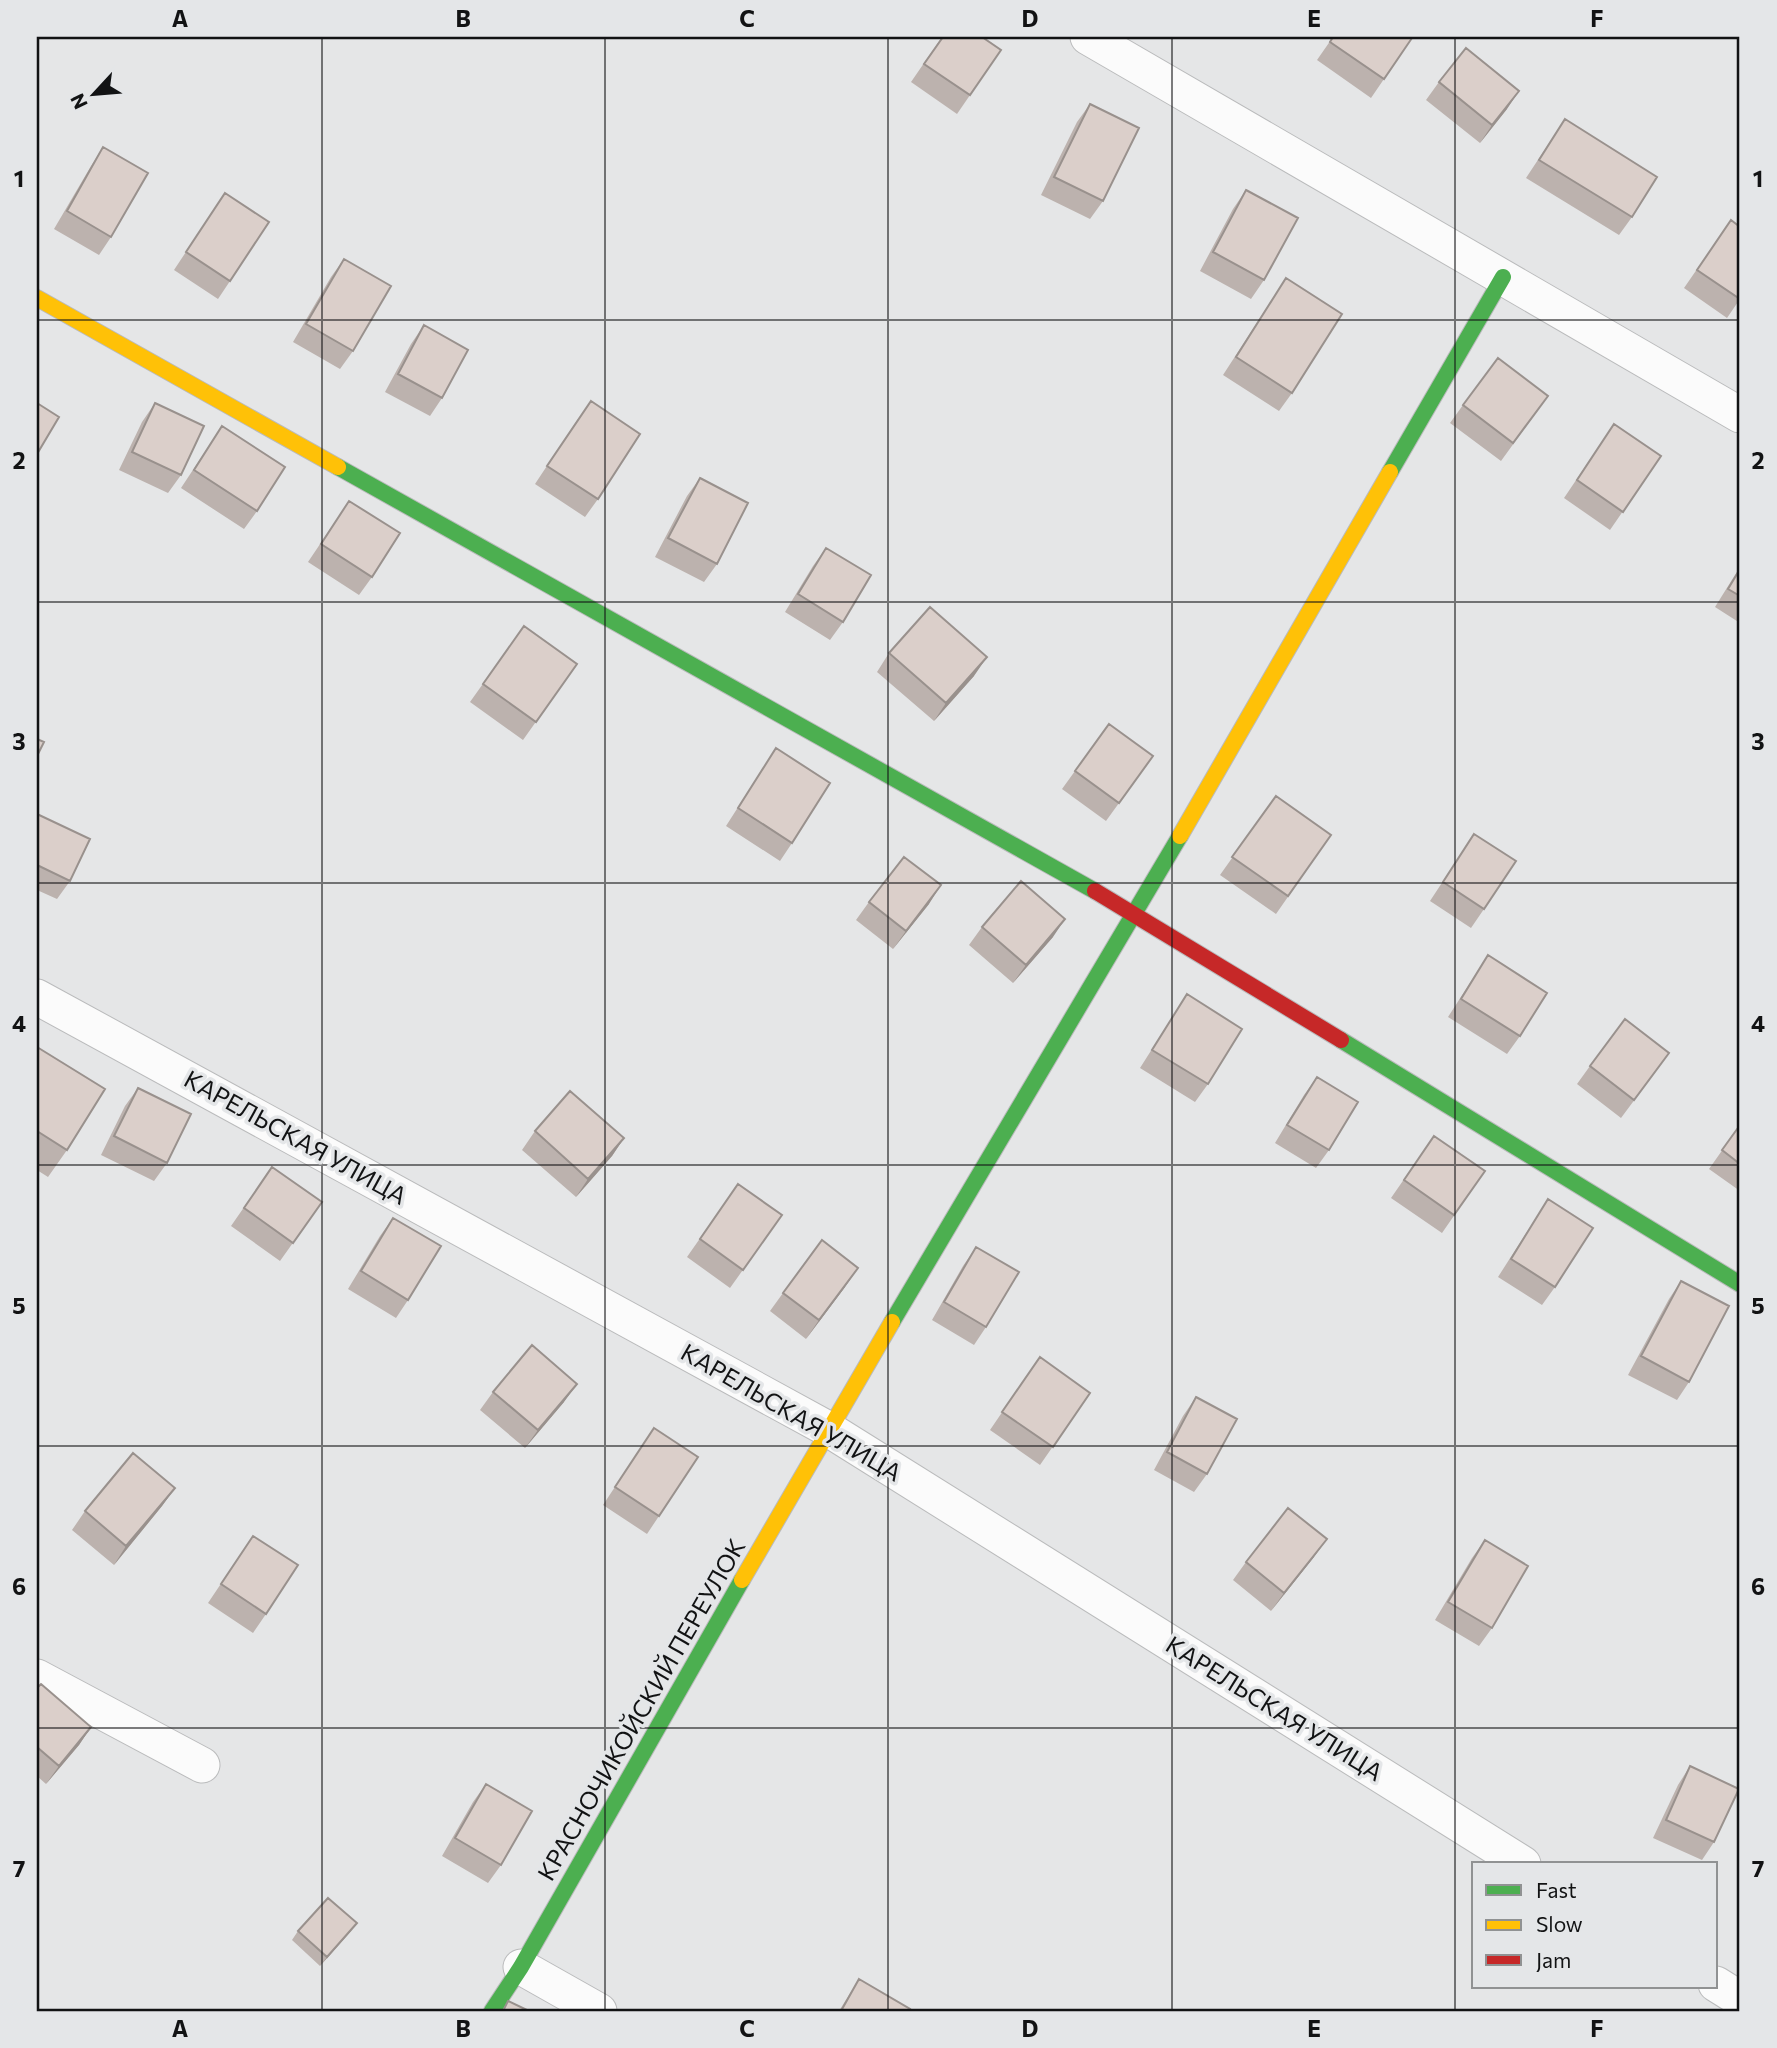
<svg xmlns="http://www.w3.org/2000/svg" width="1777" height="2048" font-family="Commissioner,sans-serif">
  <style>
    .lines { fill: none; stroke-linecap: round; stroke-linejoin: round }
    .street-casing { stroke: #babbbc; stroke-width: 37 }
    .fast-casing { stroke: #babbbc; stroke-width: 18 }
    .slow-casing { stroke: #babbbc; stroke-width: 18 }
    .jam-casing { stroke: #babbbc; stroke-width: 18 }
    .street { stroke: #fbfbfb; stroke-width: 35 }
    .fast { stroke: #4caf50; stroke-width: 16 }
    .slow { stroke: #ffc107; stroke-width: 16 }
    .jam { stroke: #c62828; stroke-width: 16 }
    .wall { fill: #bcb2ae }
    .shaded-wall { fill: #99918d }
    .building { fill: #dbcfca; stroke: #99918d; stroke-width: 2 }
    .grid { fill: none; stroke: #121314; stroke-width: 2; stroke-opacity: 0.55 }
    .labels { text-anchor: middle; stroke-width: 7; stroke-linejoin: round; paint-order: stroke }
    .street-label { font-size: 24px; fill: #121314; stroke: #e4e6e8 }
    .neatline { fill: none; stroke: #121314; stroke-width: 2.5 }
    .grid-label { font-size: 23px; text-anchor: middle; font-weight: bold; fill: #121314 }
  </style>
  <rect width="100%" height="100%" fill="#e5e6e7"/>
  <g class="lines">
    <defs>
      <path id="street" d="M1088 37 1740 415
        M37 997 828 1429 1523 1864
        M37 1677 202 1765
        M521 1967 599 2011
        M1716 1984 1740 1999"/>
      <path id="fast" d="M338 467 1095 891
        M1390 472 1503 277
        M1341 1040 1740 1284
        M892 1322 1180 836
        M492 2011 521 1967 742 1580"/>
      <path id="slow" d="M37 298 338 467
        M1180 836 1390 472
        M742 1580 892 1322"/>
      <path id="jam" d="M1095 891 1341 1040"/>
    </defs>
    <use href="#street" class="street-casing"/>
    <use href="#fast" class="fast-casing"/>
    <use href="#slow" class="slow-casing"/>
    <use href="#jam" class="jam-casing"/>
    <use href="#street" class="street"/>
    <use href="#fast" class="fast"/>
    <use href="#slow" class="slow"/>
    <use href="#jam" class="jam"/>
  </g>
  <path class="wall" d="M942 37 1001 50 957 114 911 82Z
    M1333 37 1412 38 1371 98 1317 60Z
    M1439 82 1507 109 1480 143 1426 100Z
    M1090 104 1103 201 1090 219 1041 195 1077 122Z
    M1565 119 1632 217 1619 235 1526 178Z
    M103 147 111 237 99 255 54 229 91 166Z
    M1246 190 1264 280 1251 299 1200 271 1233 209Z
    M225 193 230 281 218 299 174 270Z
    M1731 220 1740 299 1727 318 1684 288Z
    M344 259 353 351 340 369 293 342 331 277Z
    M1286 278 1292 393 1279 411 1223 375Z
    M424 325 442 398 430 416 385 392 411 344Z
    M1548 396 1501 461 1450 423 1463 405Z
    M155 403 181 475 168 493 119 470 142 422Z
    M578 419 598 499 585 517 535 484Z
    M1614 424 1661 456 1610 530 1564 498Z
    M222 426 257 511 244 529 181 488Z
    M700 478 717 564 704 582 655 557 687 496Z
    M349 501 372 577 359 595 308 562Z
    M826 548 843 622 830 640 785 612 813 566Z
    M1740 567V623L1715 607Z
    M524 626 577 664 523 740 470 702Z
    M889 653 974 676 934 721 877 672Z
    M776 748 792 843 780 861 726 826Z
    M1153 756 1106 821 1062 789 1075 771Z
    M1276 796 1331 835 1276 914 1220 875Z
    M37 814 70 881 57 899 37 890Z
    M1474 834 1484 909 1471 928 1430 901Z
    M869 902 929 904 893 949 856 920Z
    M982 927 1053 937 1013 983 969 945Z
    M1488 955 1520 1036 1507 1054 1448 1017Z
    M1187 994 1208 1084 1195 1102 1140 1068Z
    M37 1047 67 1150 48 1177 37 1170Z
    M1590 1066 1656 1071 1621 1118 1577 1084Z
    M1317 1077 1329 1150 1316 1168 1275 1143 1304 1095Z
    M138 1088 167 1163 154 1181 101 1155 125 1106Z
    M1740 1125V1191L1709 1169Z
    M535 1131 624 1138 612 1156 576 1197 522 1150Z
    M1434 1136 1485 1171 1442 1233 1391 1198Z
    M272 1167 322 1202 280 1261 231 1226Z
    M738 1184 782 1215 730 1288 687 1257Z
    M1548 1199 1555 1287 1542 1305 1498 1277Z
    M393 1218 408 1300 396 1318 348 1289 380 1236Z
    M976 1247 986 1327 974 1345 932 1320 963 1266Z
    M1681 1281 1689 1382 1677 1400 1628 1375 1669 1299Z
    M845 1287 806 1339 770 1311 783 1293Z
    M1040 1357 1090 1393 1040 1465 990 1430Z
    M493 1392 564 1402 525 1448 480 1410Z
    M1196 1397 1207 1474 1194 1492 1154 1470 1183 1416Z
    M654 1428 659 1516 647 1534 603 1505Z
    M175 1488 162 1506 114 1565 72 1530 85 1511Z
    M253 1536 266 1614 253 1633 208 1603Z
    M1485 1540 1492 1628 1479 1646 1435 1620 1472 1558Z
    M1314 1557 1271 1611 1233 1580 1246 1562Z
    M37 1688 91 1727 79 1745 46 1784 37 1776Z
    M1690 1766 1714 1842 1702 1860 1653 1838 1678 1785Z
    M486 1784 501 1865 488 1883 442 1856 473 1802Z
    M357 1923 350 1932 320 1966 292 1940 298 1931Z
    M859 1979 909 2011H839Z"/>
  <path class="shaded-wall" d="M1519 91 1507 109 1480 143 1492 125Z
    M987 657 974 676 934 721 946 703Z
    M941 885 929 904 893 949 906 931Z
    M1065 919 1053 937 1013 983 1026 965Z
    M624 1138 612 1156 576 1197 588 1179Z
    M858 1268 845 1287 806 1339 819 1320Z
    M577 1384 564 1402 525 1448 538 1430Z
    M175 1488 162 1506 114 1565 126 1546Z
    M1327 1539 1314 1557 1271 1611 1284 1593Z
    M91 1727 79 1745 46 1784 59 1766Z
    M357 1923 350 1932 320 1966 327 1957Z"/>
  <path class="building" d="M943 37H982L1001 50 970 95 924 64Z
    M1333 37H1410L1412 38 1384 79 1330 42Z
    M1466 48 1519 91 1492 125 1439 82Z
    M1090 104 1139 128 1103 201 1054 177Z
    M1565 119 1657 177 1632 217 1539 160Z
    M103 147 148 173 111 237 67 211Z
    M1246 190 1298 218 1264 280 1213 252Z
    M225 193 269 222 230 281 186 252Z
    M1731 220 1740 227V299L1697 270Z
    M344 259 391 286 353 351 306 324Z
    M1286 278 1342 314 1292 393 1236 357Z
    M424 325 468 350 442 398 398 374Z
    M1498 358 1548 396 1513 443 1463 405Z
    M591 401 640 434 598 499 547 466Z
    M37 403 59 417 37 454Z
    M155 403 204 426 181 475 132 452Z
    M1614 424 1661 456 1623 512 1577 480Z
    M222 426 285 467 257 511 194 470Z
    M700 478 748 503 717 564 668 538Z
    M349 501 400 533 372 577 321 544Z
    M826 548 871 575 843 622 798 594Z
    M1740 569V596L1728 589Z
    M930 607 987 657 946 703 889 653Z
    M524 626 577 664 536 722 483 684Z
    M1109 724 1153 756 1119 803 1075 771Z
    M37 739 44 742 37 756Z
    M776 748 830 783 792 843 738 808Z
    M1276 796 1331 835 1288 896 1232 857Z
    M37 814 90 839 70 881 37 865Z
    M1474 834 1516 861 1484 909 1443 882Z
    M904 857 941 885 906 931 869 902Z
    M1021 881 1065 919 1026 965 982 927Z
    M1488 955 1547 993 1520 1036 1461 999Z
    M1187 994 1242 1029 1208 1084 1152 1050Z
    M1625 1019 1669 1053 1634 1100 1590 1066Z
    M37 1047 105 1089 67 1150 37 1131Z
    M1317 1077 1358 1102 1329 1150 1287 1125Z
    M138 1088 191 1114 167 1163 114 1136Z
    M570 1091 624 1138 588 1179 535 1131Z
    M1740 1125V1164L1722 1150Z
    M1434 1136 1485 1171 1454 1215 1404 1180Z
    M272 1167 322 1202 293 1243 244 1208Z
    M738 1184 782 1215 743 1270 700 1239Z
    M1548 1199 1593 1228 1555 1287 1511 1259Z
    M393 1218 441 1246 408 1300 361 1271Z
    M822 1240 858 1268 819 1320 783 1293Z
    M976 1247 1019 1272 986 1327 944 1302Z
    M1681 1281 1729 1306 1689 1382 1641 1356Z
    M532 1345 577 1384 538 1430 493 1392Z
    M1040 1357 1090 1393 1053 1447 1002 1412Z
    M1196 1397 1237 1419 1207 1474 1167 1452Z
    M654 1428 698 1457 659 1516 615 1487Z
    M133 1453 175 1488 126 1546 85 1511Z
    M1288 1508 1327 1539 1284 1593 1246 1562Z
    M253 1536 298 1565 266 1614 221 1584Z
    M1485 1540 1528 1566 1492 1628 1448 1602Z
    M41 1684 91 1727 59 1766 37 1747V1688Z
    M1690 1766 1739 1789 1714 1842 1666 1820Z
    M486 1784 532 1811 501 1865 455 1838Z
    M328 1898 357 1923 327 1957 298 1931Z
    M859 1979 910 2009 909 2011H841Z
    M508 2001 529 2011H503Z"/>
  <path class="grid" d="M322 37V2011M605 37V2011M888 37V2011M1172 37V2011M1455 37V2011M37 320H1740M37 602H1740M37 883H1740M37 1165H1740M37 1446H1740M37 1728H1740"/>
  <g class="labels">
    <g class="street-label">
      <text transform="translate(295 1138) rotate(29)" y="8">КАРЕЛЬСКАЯ УЛИЦА</text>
      <text transform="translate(791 1413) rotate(30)" y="8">КАРЕЛЬСКАЯ УЛИЦА</text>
      <text transform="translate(1274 1709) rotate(32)" y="8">КАРЕЛЬСКАЯ УЛИЦА</text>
      <text transform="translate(642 1710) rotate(-60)" y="8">КРАСНОЧИКОЙСКИЙ ПЕРЕУЛОК</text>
    </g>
  </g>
  <rect width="1777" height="2048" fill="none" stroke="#e4e6e8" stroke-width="77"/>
  <rect x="1472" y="1862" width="245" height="126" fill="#e4e6e8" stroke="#909293" stroke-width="2"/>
  <rect x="1486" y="1885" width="35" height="10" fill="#4caf50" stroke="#909293" stroke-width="2"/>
  <text x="1536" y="1898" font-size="21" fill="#121314">Fast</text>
  <rect x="1486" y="1920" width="35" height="10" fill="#ffc107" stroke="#909293" stroke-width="2"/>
  <text x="1536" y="1932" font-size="21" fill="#121314">Slow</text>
  <rect x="1486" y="1955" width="35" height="10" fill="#c62828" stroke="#909293" stroke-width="2"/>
  <text x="1536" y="1968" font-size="21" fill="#121314">Jam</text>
  <g transform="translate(94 94) rotate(244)" stroke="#e4e6e8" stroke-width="5" paint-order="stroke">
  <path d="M0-5L12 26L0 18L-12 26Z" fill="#121314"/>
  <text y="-10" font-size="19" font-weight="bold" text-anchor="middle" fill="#121314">N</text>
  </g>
  <rect x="38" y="38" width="1700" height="1972" class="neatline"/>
  <g class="grid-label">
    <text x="180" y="27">A</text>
    <text x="463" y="27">B</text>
    <text x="747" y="27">C</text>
    <text x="1030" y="27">D</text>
    <text x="1314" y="27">E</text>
    <text x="1597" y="27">F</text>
    <text x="19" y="187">1</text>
    <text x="1758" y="187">1</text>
    <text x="19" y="469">2</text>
    <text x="1758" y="469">2</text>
    <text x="19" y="750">3</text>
    <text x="1758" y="750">3</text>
    <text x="19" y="1032">4</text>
    <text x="1758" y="1032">4</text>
    <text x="19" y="1314">5</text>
    <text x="1758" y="1314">5</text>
    <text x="19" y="1595">6</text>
    <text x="1758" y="1595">6</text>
    <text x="19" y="1877">7</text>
    <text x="1758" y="1877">7</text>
    <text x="180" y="2037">A</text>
    <text x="463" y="2037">B</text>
    <text x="747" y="2037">C</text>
    <text x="1030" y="2037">D</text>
    <text x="1314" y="2037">E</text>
    <text x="1597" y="2037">F</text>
  </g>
</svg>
